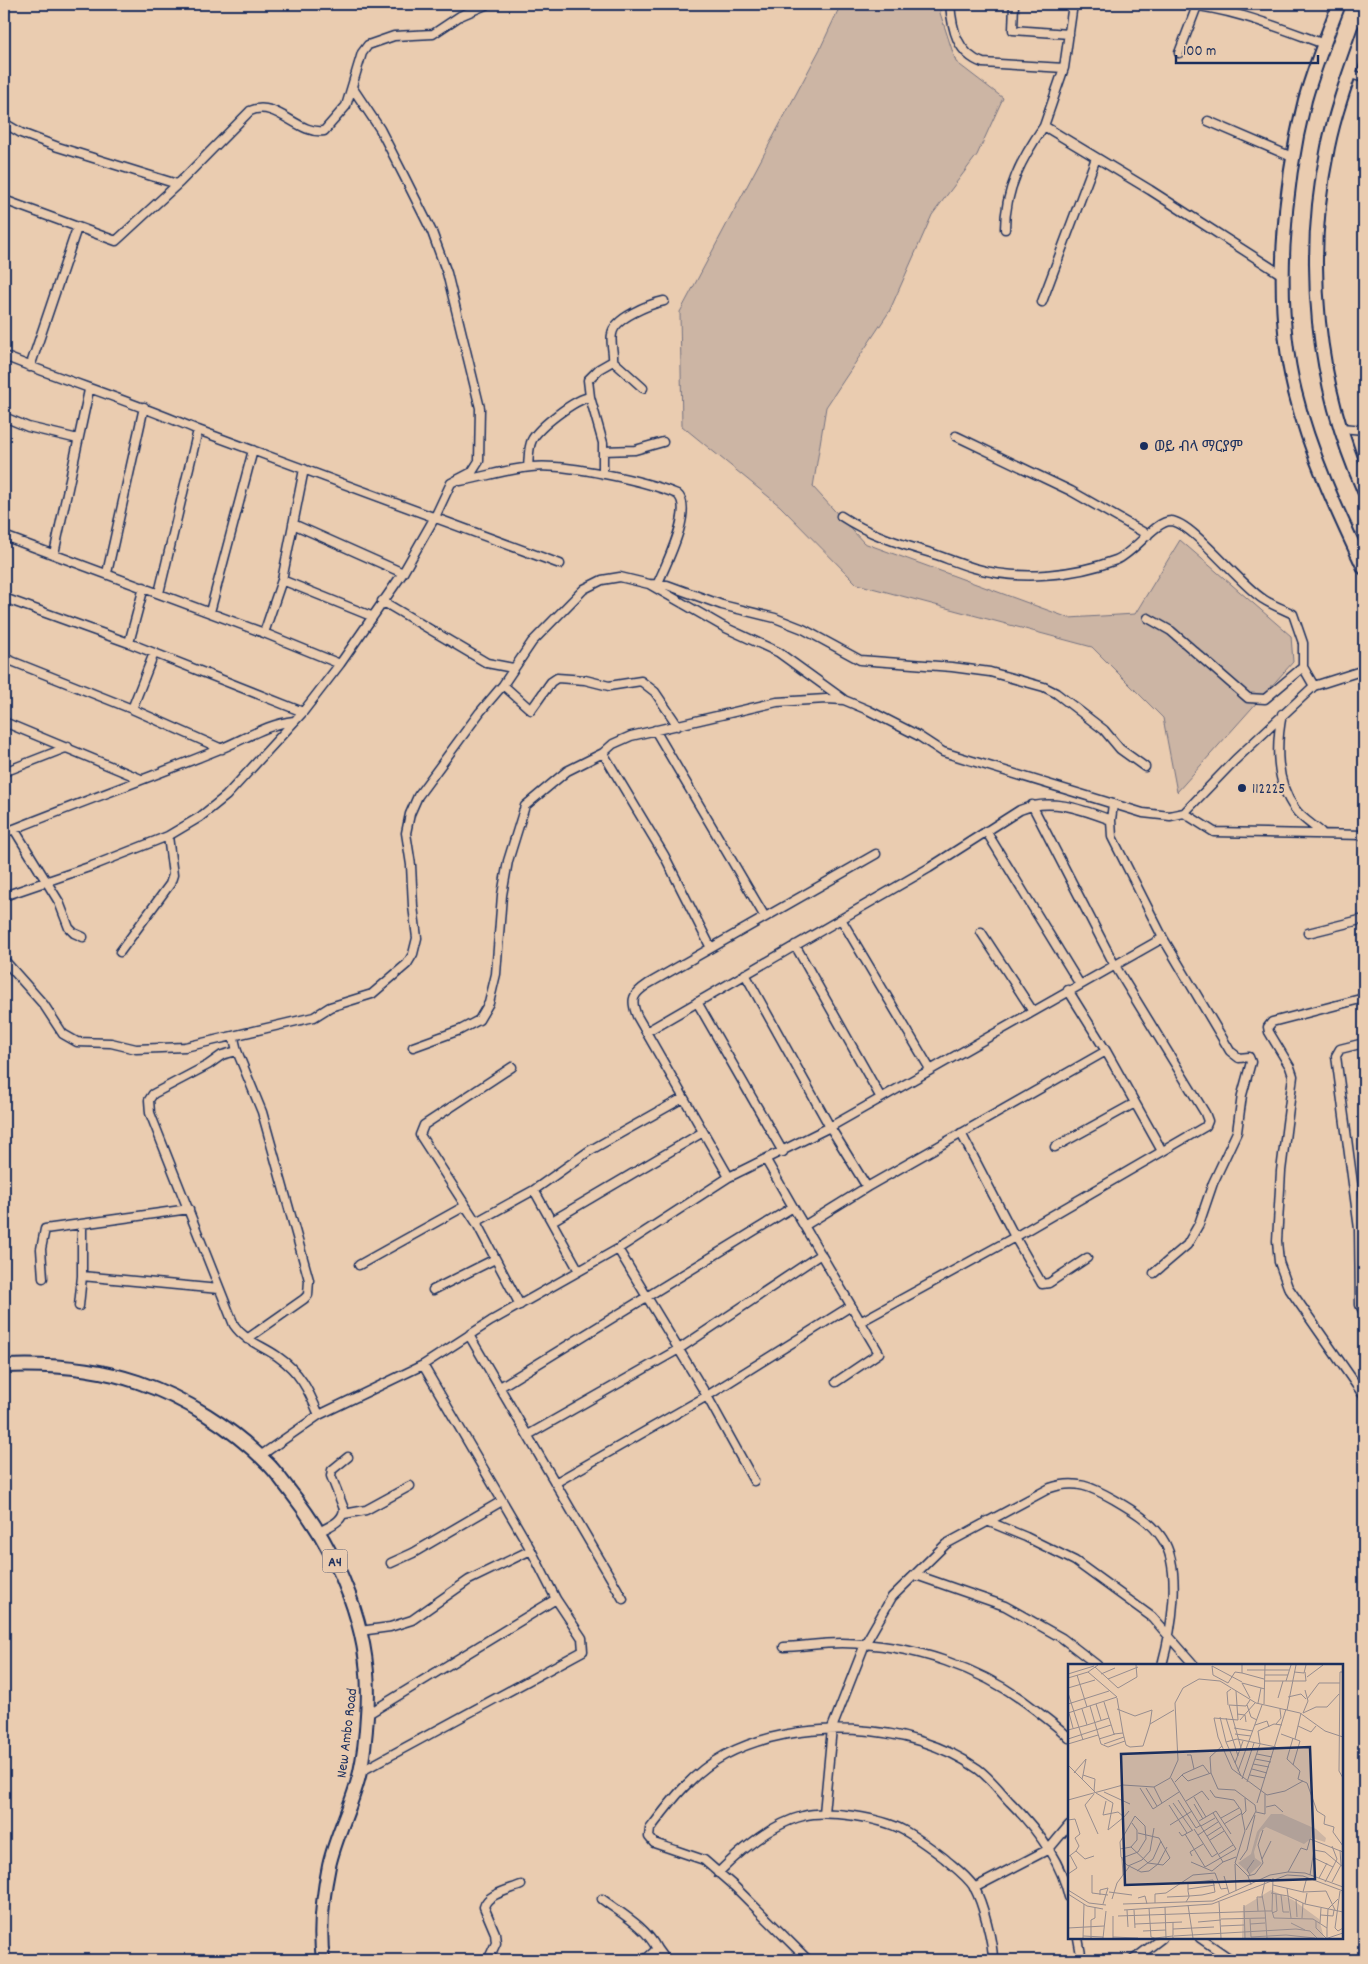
<svg xmlns="http://www.w3.org/2000/svg" width="1368" height="1964" font-family="Dekko,'Noto Sans Ethiopic',sans-serif">
  <style>
    .green { fill: #ccb5a4; stroke: #747281 }
    .lines { fill: none; stroke-linecap: round; stroke-linejoin: round }
    .street-casing { stroke: #1b2f5e; stroke-width: 11 }
    .primary-casing { stroke: #1b2f5e; stroke-width: 16 }
    .street { stroke: #eaccb0; stroke-width: 8 }
    .primary { stroke: #eaccb0; stroke-width: 12 }
    .poi-dot { fill: #1b2f5e; stroke: #eaccb0; stroke-width: 2 }
    .labels { text-anchor: middle; stroke-width: 4; stroke-linejoin: round; paint-order: stroke }
    .shield { fill: #eaccb0; stroke: #595e77; stroke-width: 1 }
    .shield-label { font-size: 14px; font-weight: bold; fill: #1b2f5e }
    .poi-label { font-size: 15px; fill: #1b2f5e; stroke: #eaccb0; text-anchor: start }
    .street-label { font-size: 15px; fill: #1b2f5e; stroke: #eaccb0 }
    .inset-road { fill: none; stroke: #978d8f; stroke-width: 1 }
    .view { fill: #1b2f5e; fill-opacity: 0.15; stroke: #1b2f5e; stroke-width: 2.5 }
    .inset-edge { fill: none; stroke: #1b2f5e; stroke-width: 2.5 }
  </style>
  <rect width="100%" height="100%" fill="#eaccb0"/>
  <filter id="ink" filterUnits="userSpaceOnUse"><feTurbulence type="fractalNoise" baseFrequency=".02" numOctaves="2"/><feDisplacementMap in="SourceGraphic" scale="10" xChannelSelector="R" yChannelSelector="G"/><feConvolveMatrix kernelMatrix="1 2 1 2 8 2 1 2 1" color-interpolation-filters="sRGB"/></filter>
  <g filter="url(#ink)">
    <path class="green" d="M841 4H941L940 13 956 62 1003 98 977 155 932 215 889 312 826 407 813 487 864 543 1069 618 1135 614 1180 540 1291 636 1293 662 1177 792 1163 718 1092 647 857 584 780 506 682 426 680 312 820 49Z"/>
    <g class="lines">
      <defs>
        <path id="street" d="M950 4C952 29 957 54 983 63L1064 68 1044 126 1150 190 1284 276
          M1014 4 1013 30 1069 34
          M1181 4C1231 8 1277 27 1324 44
          M1179 53 1197 6
          M1064 68 1073 4
          M1350 74 1364 78
          M1208 121 1292 157
          M4 123 21 133 58 147 177 184
          M4 200 116 241 180 182 250 111C276 99 298 135 324 131L346 106 362 53 368 45 394 36 433 34 460 16 488 4
          M1005 229C1005 189 1022 158 1044 126
          M1042 302 1096 158
          M4 356C68 382 134 402 198 430L560 564
          M613 361 643 388
          M30 367 77 228
          M4 417 28 427 78 439
          M1341 428 1364 430
          M956 436 1071 491 1148 535
          M603 451 635 450 663 442
          M528 467C529 459 528 448 532 440 539 427 575 399 590 397
          M603 474V443L590 397 588 380 599 369 613 361C614 352 610 343 612 334 614 318 650 304 664 301
          M460 481C484 477 508 469 531 467 565 463 646 481 677 494 695 508 665 566 658 583
          M841 516C868 534 900 544 931 553 946 558 960 564 974 568 1018 581 1074 576 1116 560 1134 553 1155 521 1171 521 1192 522 1240 585 1263 599 1272 605 1283 609 1293 614L1303 643V667L1314 686
          M293 524 403 573
          M4 536 264 633 340 664
          M54 554 89 390
          M107 573 144 407
          M282 580 371 616
          M649 584 667 585 722 605 775 618 803 629 860 660 952 667 990 672 1044 687 1056 693 1104 730 1120 749 1145 767
          M159 593 198 430
          M4 598 129 643 303 712
          M382 601 487 663 513 668
          M210 612 253 450
          M1148 618 1171 631 1248 698 1265 699 1303 667
          M264 633 282 580 304 469
          M129 643 144 587
          M4 658 132 709 222 749
          M503 685 531 710 551 682 557 678 585 680 609 686 641 681 655 692 678 726
          M132 709 154 653
          M1282 714C1276 744 1275 782 1295 809 1301 818 1313 825 1321 832
          M4 722 141 779
          M655 730 765 917
          M603 753 664 855 711 948
          M4 772 68 747
          M1184 813 1214 832 1364 835
          M14 829 59 902 69 928 74 933 83 937
          M986 831 1079 983
          M4 833C76 804 149 778 220 749 245 739 267 724 294 721
          M4 896 92 866 168 836 200 817 226 796 303 712 340 664 403 573 435 517 451 483 472 472 479 461 480 408 447 273 432 232 404 176 380 129 352 87
          M841 919 930 1069
          M981 932 1032 1010
          M1308 933 1364 919
          M795 945 881 1098
          M120 952 170 884 173 875 168 836
          M4 960 44 1005 63 1034 77 1042 111 1043 136 1049 185 1047 314 1017 330 1007 372 994 407 964 413 954 417 938 413 906 411 865 406 833 410 814 418 796 480 712 503 685 532 642 584 589 602 580 620 577 649 584 724 627 778 652 843 699
          M745 974 830 1127 867 1187
          M1364 998 1272 1022 1268 1027 1269 1032 1290 1067 1293 1076 1281 1171 1277 1241 1279 1262 1288 1287 1364 1396
          M697 1002 783 1152
          M646 1032 929 868 1020 810C1050 797 1081 809 1111 820
          M234 1038 237 1051 262 1112 309 1280 308 1295 304 1299 247 1339
          M1364 1043 1340 1049 1336 1056 1359 1229 1360 1305 1364 1313
          M413 1047 460 1030 479 1020 489 1003 496 974 502 895 508 861 525 806 567 771 603 753 613 744 631 736 777 702 826 699 844 700 868 710 917 735 943 752 1143 813 1170 816 1184 813 1235 760 1314 686 1364 670
          M237 1051 222 1055 208 1065 153 1094 149 1100 150 1113 234 1325C245 1341 261 1345 277 1356 300 1372 308 1389 319 1415
          M1106 1051 1162 1151
          M512 1067 424 1125 420 1135 476 1222 520 1305
          M961 1133 1015 1237 1042 1284 1049 1283 1087 1258
          M1055 1147 1135 1103
          M729 1177 637 1016C630 999 633 994 648 984L876 854
          M534 1190 579 1271
          M793 1207 879 1353 836 1382
          M552 1221 703 1132
          M476 1222 534 1190 589 1151 683 1098
          M804 1226 867 1187 1106 1051 1068 990
          M618 1249 707 1396 754 1481
          M359 1265 465 1206
          M1154 1273 1187 1245 1199 1224 1213 1183 1237 1132 1242 1095 1251 1062 1249 1057 1239 1058 1230 1051 1163 938
          M82 1276 219 1289
          M43 1278 41 1249 45 1229 189 1209
          M433 1290 495 1259
          M79 1306 82 1276V1226
          M860 1322 1015 1237 1206 1126 1208 1121 1205 1113 1114 964 1032 805
          M469 1335 623 1599
          M500 1387 793 1207 766 1160
          M528 1435 679 1349 821 1254
          M260 1456 319 1415 423 1365 491 1321 618 1249 729 1177 830 1127 1163 938 1112 837 1111 820 1113 804
          M555 1483 707 1396 851 1306
          M344 1514 366 1510 410 1486
          M987 1521 1026 1537 1075 1561 1152 1617 1194 1665
          M319 1532C329 1526 343 1522 344 1509L331 1476 332 1470 348 1457
          M391 1563 413 1553 502 1501
          M916 1575 1005 1606 1062 1638 1097 1665
          M360 1631 390 1627 412 1620 469 1580 531 1550
          M784 1647C803 1646 823 1643 842 1643 912 1644 982 1667 1037 1711 1048 1720 1060 1728 1069 1738
          M368 1714 556 1599
          M360 1772 583 1651 582 1638 556 1599 531 1550 423 1365
          M824 1813 832 1728 865 1644 892 1597 946 1544 1050 1488C1076 1479 1092 1487 1115 1500 1132 1510 1151 1521 1162 1538 1183 1569 1171 1632 1162 1665
          M718 1873C741 1850 771 1824 803 1816 827 1809 881 1818 903 1830 918 1838 931 1848 944 1858 954 1867 966 1875 974 1887 983 1903 993 1942 993 1960
          M974 1888 1049 1849 1069 1825
          M602 1899C622 1914 646 1927 657 1949L645 1960
          M1078 1938 1082 1960
          M1200 1938 1232 1960
          M657 1949 665 1960
          M488 1960 496 1943 495 1933 484 1907C487 1894 509 1890 521 1885
          M808 1960 735 1887 704 1860 654 1843 649 1837 650 1829C671 1801 693 1772 725 1755 797 1717 911 1721 978 1769 990 1778 1000 1791 1010 1802 1036 1828 1061 1861 1069 1897
          M1133 1960 1162 1938"/>
        <path id="primary" d="M1339 4C1327 35 1314 68 1305 100 1283 188 1273 303 1295 392 1310 453 1337 511 1364 568
          M1364 31C1351 69 1336 108 1328 147 1304 263 1316 383 1364 491
          M4 1366C50 1364 94 1367 138 1382 185 1398 231 1427 266 1462 275 1470 282 1481 290 1491 339 1553 374 1634 367 1715 366 1733 364 1754 360 1772 353 1804 336 1834 329 1866 323 1895 319 1930 323 1960"/>
      </defs>
      <use href="#street" class="street-casing"/>
      <use href="#primary" class="primary-casing"/>
      <use href="#street" class="street"/>
      <use href="#primary" class="primary"/>
    </g>
  </g>
  <g class="poi-dot">
    <circle cx="1144" cy="446" r="5"/>
    <circle cx="1242" cy="788" r="5"/>
  </g>
  <g class="labels">
    <rect class="shield" x="322.5" y="1549.5" width="25" height="23" rx="4"/>
    <g class="shield-label">
      <text x="335" y="1566">A4</text>
    </g>
    <g class="poi-label">
      <text x="1154" y="451">ወይ ብላ ማርያም</text>
      <text x="1252" y="793">112225</text>
    </g>
    <g class="street-label">
      <text transform="translate(346 1733) rotate(-83)" y="5">New Ambo Road</text>
    </g>
  </g>
  <g transform="translate(1068 1664)">
    <rect width="275" height="275" fill="#eaccb0"/>
    <path d="M203 150H214L248 165 258 174 257 178 244 174 236 180 198 163 192 168 186 188 187 194 194 199 182 210 170 199 183 190 189 168ZM203 226 225 236 251 255 256 274H174L175 243Z" fill="#ccb5a4"/>
    <path class="inset-road" d="M174 1V9L196 15M144 2 174 18M144 2 145 11 160 19M27 3 50 24 69 13 68 1M179 6H221M226 8 236 9 238 1M275 8H272L271 107 275 114M0 10 26 2M33 10 47 4M9 11 19 43M197 11H220M239 13 255 1M0 14 20 8 30 1M40 15 70 3M196 17H238L237 8M218 17 223 1M160 19 167 8 174 9M0 24 27 16M168 27 170 56 146 54 150 73 164 105 199 131 217 127 235 117M0 29 15 76M220 33 233 30 238 35M49 34 55 69M182 34 174 19 197 25M210 34 215 17M239 35 251 19H272M36 38 46 70 55 69 58 81 62 83 75 82 82 60 106 46M190 39 193 24M0 40 41 27M28 40 33 56M196 40 197 1M160 41 159 28 163 25M179 41 183 53 189 56M22 42 33 80 40 83 57 77M14 45 19 61 41 54M49 45 67 52 84 46 82 60M219 46 228 1M0 49 49 33 20 8M1 49 5 64M235 49 248 43H259L271 30M235 49 240 37 237 26M169 50 177 51 178 58M152 53 158 78 173 112M158 54 170 92M172 56 187 39M208 60 213 54 212 45M187 61 199 57 201 63M230 62 243 68 248 62M166 64 185 67M0 66 19 61M190 67 206 60 214 61M167 70 183 72M213 70 232 77 225 101M225 74 219 95 232 107 230 115 239 119 249 147 257 152 256 160 266 163 265 168 275 182M0 75 43 61M31 75 47 70M227 75 233 49M158 78 169 75 208 83M0 80 30 71M36 80 56 73M154 82 142 93 143 109 150 125 167 126 187 141 188 147 178 166M173 84 161 41 178 42 182 36M189 90 204 93M119 91H123L126 105M187 95 203 98M167 99 175 77M185 100 201 103M0 101 28 129 45 139 40 166 56 153M184 105 199 109M170 107 194 41M6 109 18 95M15 111 18 95M114 111 120 117 143 109M182 111 197 114M103 114 155 198 168 193M14 115 15 111 27 115 26 127M174 115 186 79M107 118 115 110 135 101 141 109M179 118 192 80 190 67M86 123 94 139M72 124 85 145 111 128M78 124 89 142M142 126 147 133 166 136 173 146 177 167 167 199 180 212 183 221M36 128 62 140M26 130 17 141 30 170M126 133 138 153M0 136 55 121 86 123 102 114 110 96 107 39 115 24 131 15 152 17 188 39 232 49 257 67 275 73M110 136 128 164 133 161M38 137 35 151 50 148 56 153 61 147M118 137 134 127 141 136M105 139 124 166M189 139 218 45M126 140 135 155M101 141 119 169M198 143 207 141 215 148M188 148 197 150V130M145 149 168 185M174 151 178 147 177 134M153 154 171 144M0 156 7 155 12 170 7 174 11 182 8 187 0 193M131 157 148 147 163 170M156 160 174 149M102 161 124 147M133 162 147 154M126 165 144 193 150 189M111 168 114 172 125 166M117 170 137 203 168 185M130 171 150 158M139 172 153 163M142 176 156 167M264 182 269 195 265 203M63 183 80 199 95 201 102 194 91 174 70 169M52 185 63 183 69 176V166L64 159M272 186 273 201M8 187 17 195 26 192M151 190 165 181M124 192 122 188 135 180M246 194 265 203 257 218M194 195 203 177M172 196 179 186 187 151M123 198 144 207 155 198M167 200 168 227M60 202 74 196 82 187 86 164M69 207 85 195 93 177M220 208 233 184 239 186 242 175 275 188M0 210 9 204 2 191M24 211V229L40 231M55 211 54 194 70 188 78 175 77 162 67 152 52 178 53 193 54 194 55 197 59 201 73 208 81 207 90 200 99 183M182 211 179 206 186 196M242 211 246 186 257 188 275 203M156 212 161 229M180 212 187 210 195 199 190 181 195 166M239 213 235 228 258 227 267 246M251 214 259 199M197 217 194 231 197 247H204L206 254 245 255 259 264V274M264 218 273 201M205 221 235 228M219 224 223 254M120 225 147 221M0 226 21 239 38 241M272 227 267 264 270 267 275 264M41 228 64 231M203 229 220 232 237 240M239 229 237 240 275 248M0 230 19 242 35 245M32 231V226L40 224 35 240M213 231 215 248H221M99 233 121 232 134 231 147 228 145 216 120 219V227L121 232V233L118 238M70 234 77 232 79 240M44 235 49 219 61 203M228 235 229 253M151 238 153 274M87 239V230L98 229 125 211 147 209 153 225 160 224M55 240 145 237 202 211 220 208 237 209 275 223M120 241 125 274M176 241 177 274M97 243 98 274M81 244 83 273 87 274M56 246 144 240 219 211 235 212 275 227M59 246 60 263M66 246 67 264M190 247 189 233H195M204 247 205 214M204 249 209 247 208 230M253 251 265 252 266 246M45 252V274M50 252 197 247 199 274M234 254 235 239M153 255 197 254M182 255 183 273M248 257V264L258 274M105 258V274M130 258 153 256M223 259 237 266M252 259 253 244M67 260 114 258M182 260 197 259M153 262 176 261M0 264 36 262M259 264 260 245 270 235M105 265 146 263M75 267 98 266M15 272 35 273M106 272 228 265 242 267 249 274M45 273 70 274M183 273 218 271 247 274M15 274 16 240M23 274V256L27 254V244M35 274 38 247M87 274 105 272M260 274 275 269"/>
    <path class="view" d="M242 83 247 215 57 221 53 90Z"/>
    <rect width="275" height="275" class="inset-edge"/>
  </g>
  <rect width="1368" height="1964" fill="none" stroke="#eaccb0" stroke-width="20"/>
  <rect x="10" y="10" width="1348" height="1944" fill="none" stroke="#1b2f5e" stroke-width="2" filter="url(#ink)"/>
  <path d="M1176 55v8h142v-8" fill="none" stroke="#1b2f5e" stroke-width="2.5"/>
  <text x="1183" y="55" font-size="15" fill="#1b2f5e" stroke="#eaccb0" stroke-width="4" paint-order="stroke">100 m</text>
</svg>
